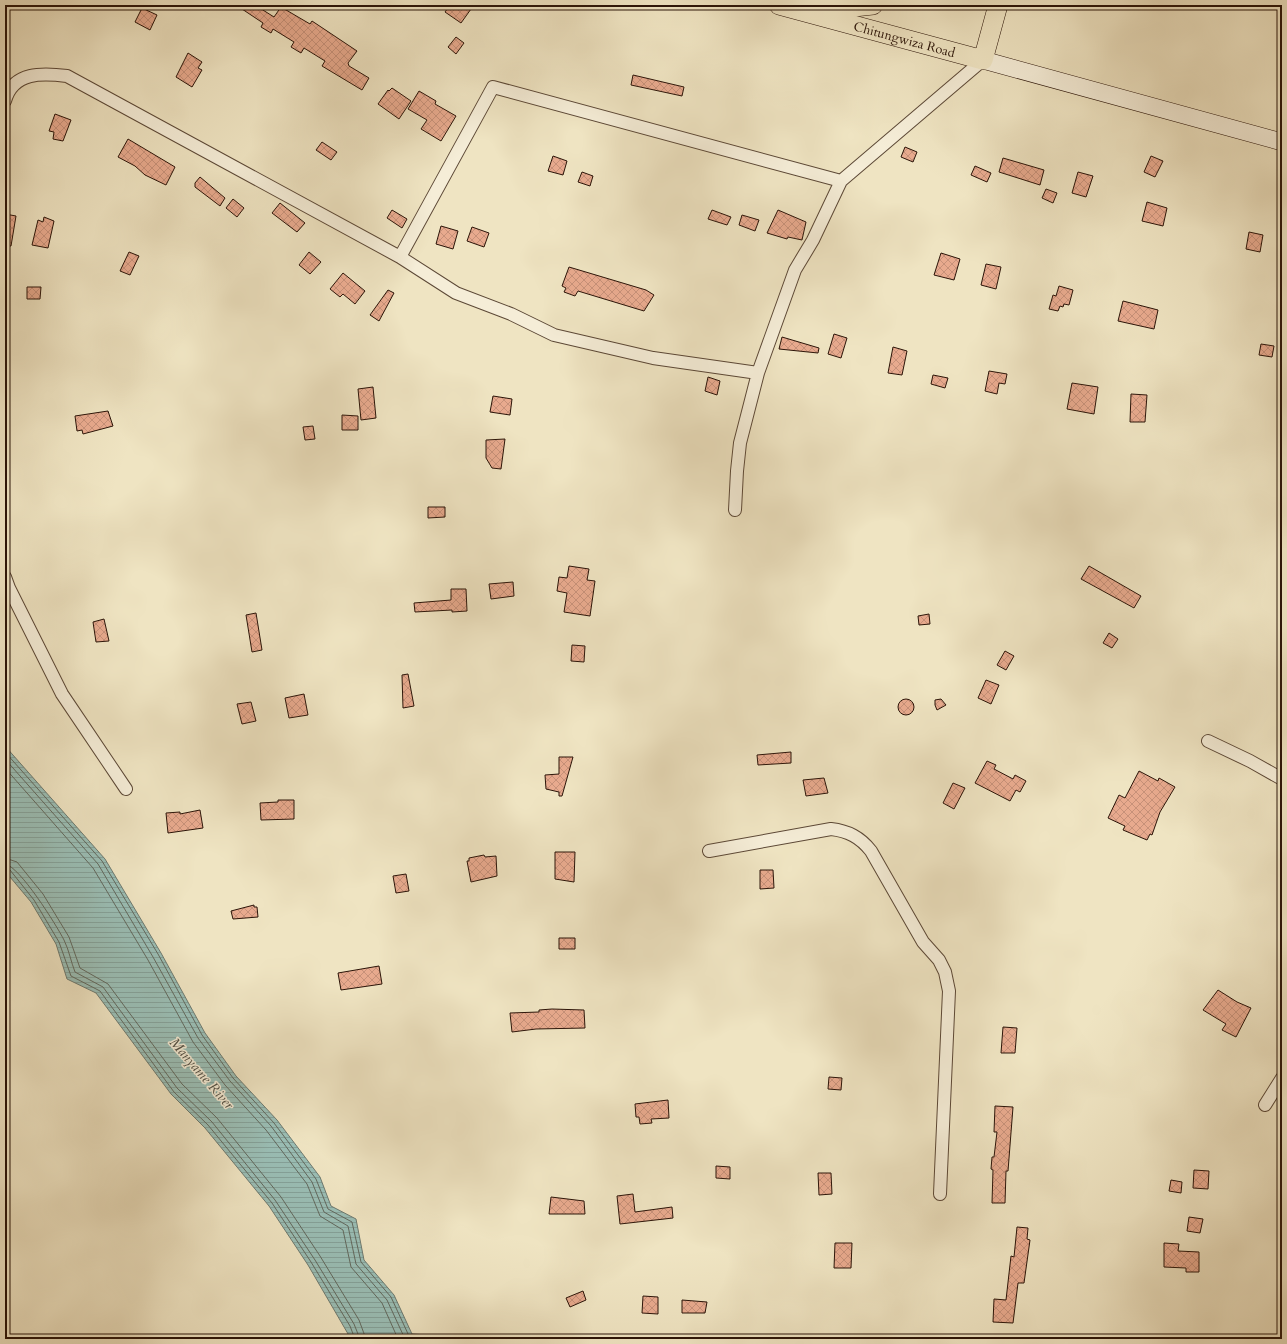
<svg xmlns="http://www.w3.org/2000/svg" width="1287" height="1344" font-family="Cardo,serif">
  <style>
    .water { fill: url(#water-rules); stroke: #6e7a70 }
    .lines { fill: none; stroke-linecap: round; stroke-linejoin: round }
    .shore { stroke: #62695e; stroke-width: 1 }
    .building { fill: url(#building-cross-hatch); stroke: #2b1408 }
    .street-casing { stroke: #5c4836; stroke-width: 14 }
    .secondary-casing { stroke: #2b1408; stroke-width: 18 }
    .primary-casing { stroke: #2b1408; stroke-width: 20 }
    .street { stroke: #f5edd7; stroke-width: 12 }
    .secondary { stroke: #f5edd7; stroke-width: 17 }
    .primary { stroke: #efe4c2; stroke-width: 19 }
    .labels { text-anchor: middle; stroke-width: 3; stroke-linejoin: round; paint-order: stroke }
    .street-label { font-size: 13px; fill: #2b1408; stroke: #f5edd7 }
    .water-label { font-size: 14px; font-style: italic; fill: #525045; stroke: #f5edd7 }
  </style>
  <defs>
    <pattern id="water-rules" width="6" height="5" patternUnits="userSpaceOnUse"><rect width="6" height="5" fill="#9abeb5"/><path d="M0 2.5h6" fill="none" stroke="#85a29a"/></pattern>
    <pattern id="building-cross-hatch" width="8" height="8" patternUnits="userSpaceOnUse"><rect width="8" height="8" fill="#e8aa8e"/><path d="M0 0l8 8M0 8l8-8" fill="none" stroke="#c79179"/></pattern>
  </defs>
  <rect width="100%" height="100%" fill="#efe4c2"/>
  <filter id="stains"><feTurbulence type="fractalNoise" baseFrequency=".005" numOctaves="4"/><feColorMatrix values="0 0 0 0 .2 0 0 0 0 .09 0 0 0 0 .02 0 0 0 .5 -.17"/></filter>
  <radialGradient id="worn" r=".72"><stop offset=".6" stop-color="#630" stop-opacity="0"/><stop offset="1" stop-color="#630" stop-opacity=".3"/></radialGradient>
  <path class="water" d="M5 746 105 859 161 953 205 1033 236 1076 277 1120 320 1177 331 1206 356 1219 364 1260 394 1295 412 1334 428 1335 431 1339H351L308 1265 269 1206 205 1128 171 1094 96 993 67 979 56 944 31 902 5 871Z"/>
  <g class="lines">
    <path class="shore" d="M5 752 102 861 158 954 202 1035 233 1078 274 1123 316 1179 328 1209 352 1222 361 1262 391 1297 409 1336 426 1339
      M5 759 98 864 153 957 198 1038 230 1081 271 1126 312 1182 324 1212 348 1226 356 1264 387 1300 405 1339
      M5 768 93 868 148 960 193 1042 225 1085 266 1130 307 1184 320 1216 343 1230 351 1267 382 1303 398 1339
      M5 858 17 862 43 894 69 937 80 968 108 984 182 1084 217 1118 281 1197 320 1256 359 1320 366 1339
      M5 864C19 865 57 926 64 940 69 950 71 962 75 972L103 987 177 1088 212 1122 275 1200 315 1260 354 1324 360 1339
      M5 869 10 870 34 900 59 942 71 976 100 991 174 1092 208 1125 272 1203 311 1262 350 1326 355 1339"/>
  </g>
  <path class="building" d="M236 5H255L274 17 281 7 310 24 312 21 357 51 348 63 349 66 369 78 362 90 322 66 325 61 304 48 301 53 291 47 294 42 273 29 271 33 261 27 263 23Z
    M450 5H465L471 9 461 23 445 12Z
    M142 8 157 15 150 30 135 22Z
    M456 37 464 43 456 54 448 47Z
    M188 53 202 62 198 68 202 70 192 87 176 77Z
    M633 75 684 87 682 96 631 85Z
    M392 88 411 101 399 119 378 104 388 90 389 91Z
    M419 91 436 101 435 104 456 116 441 141 421 129 427 120 408 109Z
    M55 114 71 120 63 141 53 139 54 132 49 131Z
    M128 139 175 167 166 185 145 175 135 166 118 157Z
    M322 142 337 152 331 160 316 150Z
    M905 147 917 152 913 162 901 157Z
    M553 156 567 161 563 175 548 171Z
    M1151 156 1163 161 1155 177 1144 172Z
    M1003 158 1044 170 1040 185 999 172Z
    M975 166 991 173 987 182 971 175Z
    M582 172 593 176 590 186 578 182Z
    M1078 172 1093 176 1086 197 1072 193Z
    M200 177 225 198 220 206 195 187V183Z
    M1046 189 1057 193 1053 203 1042 198Z
    M233 199 244 208 237 217 226 208Z
    M1147 202 1167 208 1163 226 1142 221Z
    M280 203 305 223 297 232 272 213Z
    M392 210 407 219 402 228 387 218Z
    M712 210 731 217 727 225 708 219Z
    M778 210 806 222 802 240 788 237 787 239 767 233Z
    M5 214 16 216 11 246H5Z
    M742 215 759 220 755 231 739 225Z
    M44 217 54 221 48 248 32 245 38 220 43 222Z
    M441 226 458 231 453 249 436 244Z
    M472 227 489 233 484 247 467 241Z
    M1249 232 1263 235 1260 252 1246 249Z
    M129 252 139 256 130 275 120 271Z
    M309 252 321 262 310 274 299 265Z
    M941 253 960 259 954 280 934 275Z
    M986 264 1001 267 996 289 981 285Z
    M569 267 646 290 654 295 644 311 578 291 575 296 564 292 566 288 562 286Z
    M343 273 365 291 355 304 343 294 340 297 330 289Z
    M1059 286 1073 290 1069 305 1064 304 1063 307 1060 306 1058 311 1049 309 1053 295 1056 296Z
    M27 287H41L40 299H27Z
    M388 290 394 293 379 321 370 315Z
    M1123 301 1158 310 1154 329 1118 321Z
    M834 334 847 338 841 358 828 354Z
    M782 337 819 348 818 353 779 349Z
    M1261 344 1274 346 1272 357 1259 355Z
    M893 347 907 351 902 375 888 373Z
    M989 371 1007 374 1005 384 999 383 997 394 985 391Z
    M933 375 948 378 945 388 931 384Z
    M708 377 720 381 717 395 705 391Z
    M1072 383 1098 387 1094 414 1067 409Z
    M373 387 376 418 361 420 358 389Z
    M1131 394 1147 395 1145 422H1130Z
    M493 396 512 399 510 415 490 412Z
    M108 411 113 426 83 434 82 430 77 431 75 416Z
    M342 415 358 416V430H342Z
    M313 426 315 439 305 440 303 427Z
    M505 439 501 469 492 468 486 458V440Z
    M428 507H445V517L428 518Z
    M569 566 589 569 587 580 595 581 590 616 564 612 567 593 557 591 559 577 567 578Z
    M1089 566 1141 596 1134 608 1081 579Z
    M513 582 514 596 491 599 489 584Z
    M451 589H466L467 611 452 612V610L415 612 414 603 451 600Z
    M256 613 262 650 252 652 246 615Z
    M929 614 930 624 919 625 918 616Z
    M104 619 109 641 96 642 93 622Z
    M1109 633 1118 639 1112 648 1103 643Z
    M572 645 585 646 584 662 571 661Z
    M1005 651 1014 656 1006 670 997 665Z
    M408 674 414 706 403 708 402 675Z
    M986 680 999 685 991 704 978 698Z
    M304 694 308 715 289 718 285 698Z
    M941 699 946 705 937 710 935 705V700Z
    M898 707a8 8 0 1 1 16 0a8 8 0 1 1-16 0Z
    M251 702 256 721 242 724 237 704Z
    M791 752V763L758 765 757 755Z
    M559 757H573L562 796H559V792L546 789 545 775 559 774Z
    M987 761 996 765 994 769 1013 779 1015 775 1026 781 1020 792 1016 790 1010 801 975 783Z
    M1139 771 1158 781 1159 778 1175 787 1160 812 1152 835 1150 834 1147 840 1123 830 1125 826 1108 818 1119 795 1125 798Z
    M824 778 828 793 806 796 803 780Z
    M953 783 965 788 954 809 943 803Z
    M278 800H294V819L261 820 260 803 278 802Z
    M200 810 203 828 168 833 166 813 180 812V814Z
    M555 852H575L574 882 555 879Z
    M484 855 485 857 496 856 497 876 471 882 467 861H469V858Z
    M760 870H773L774 888 760 889Z
    M406 874 409 891 396 893 393 876Z
    M254 905V907H257L258 917 233 919 231 911Z
    M559 938H575V949H559Z
    M379 966 382 984 341 990 338 973Z
    M1218 990 1237 1002 1251 1008 1236 1037 1222 1030 1226 1024 1203 1010Z
    M552 1009 584 1010 585 1028 536 1029 512 1032 510 1013 539 1012V1010Z
    M1003 1027 1017 1028 1015 1053H1001Z
    M829 1077 842 1078 841 1090 828 1089Z
    M668 1100 669 1118 651 1119 652 1123 640 1124 639 1117H636L635 1104Z
    M995 1106 1013 1107 1008 1171H1006L1005 1203H992L993 1170 991 1169 992 1157H994L997 1132H994Z
    M716 1166 730 1167V1179L716 1178Z
    M1194 1170 1209 1171 1208 1189 1193 1188Z
    M818 1173H831L832 1194 819 1195Z
    M1171 1180 1182 1182 1181 1193 1169 1191Z
    M633 1194 635 1212 672 1207 673 1218 620 1224 617 1196Z
    M551 1197 584 1201 585 1214H549Z
    M1189 1217 1203 1219 1200 1233 1187 1231Z
    M1017 1227 1028 1228 1027 1239 1030 1240 1024 1283H1018L1013 1323 993 1322 994 1299 1006 1300 1011 1256 1014 1257Z
    M835 1243H852L851 1268H834Z
    M1164 1243 1179 1244 1178 1251 1199 1252V1272H1186V1268L1164 1267Z
    M583 1291 586 1300 570 1307 566 1298Z
    M643 1296 658 1297V1314L642 1313Z
    M682 1300 707 1302 705 1313H682Z"/>
  <g class="lines">
    <defs>
      <path id="street" d="M5 101C13 71 43 73 67 76L400 257 456 293 511 314 554 335 653 358 758 373
        M400 257 493 87 841 181
        M735 510 737 471 740 443 758 373 795 270 813 240 841 181 983 60
        M5 577 9 588 62 694 126 789
        M1208 741 1250 761 1282 779
        M709 851 831 829C848 831 860 837 871 851L923 942 939 960 945 972 949 991 940 1194
        M1265 1105 1282 1078"/>
      <path id="secondary" d="M983 60 1282 142"/>
      <g id="primary">
        <path id="s1" d="M779 5 983 60 998 5"/>
        <path d="M815 11 873 5"/>
      </g>
    </defs>
    <use href="#street" class="street-casing"/>
    <use href="#secondary" class="secondary-casing"/>
    <use href="#primary" class="primary-casing"/>
    <use href="#street" class="street"/>
    <use href="#secondary" class="secondary"/>
    <use href="#primary" class="primary"/>
  </g>
  <g class="labels">
    <g class="street-label">
      <text dy="5" stroke="none"><textPath href="#s1" startOffset="130">Chitungwiza Road</textPath></text>
    </g>
    <g class="water-label">
      <text transform="translate(202 1073) rotate(49)" y="5">Manyame River</text>
    </g>
  </g>
  <rect width="1287" height="1344" fill="none" stroke="#efe4c2" stroke-width="20"/>
  <rect x="6" y="6" width="1275" height="1332" fill="none" stroke="#2b1408" stroke-width="2"/>
  <rect x="10" y="10" width="1267" height="1324" fill="none" stroke="#2b1408"/>
  <rect width="100%" height="100%" filter="url(#stains)"/>
  <rect width="100%" height="100%" fill="url(#worn)"/>
</svg>
